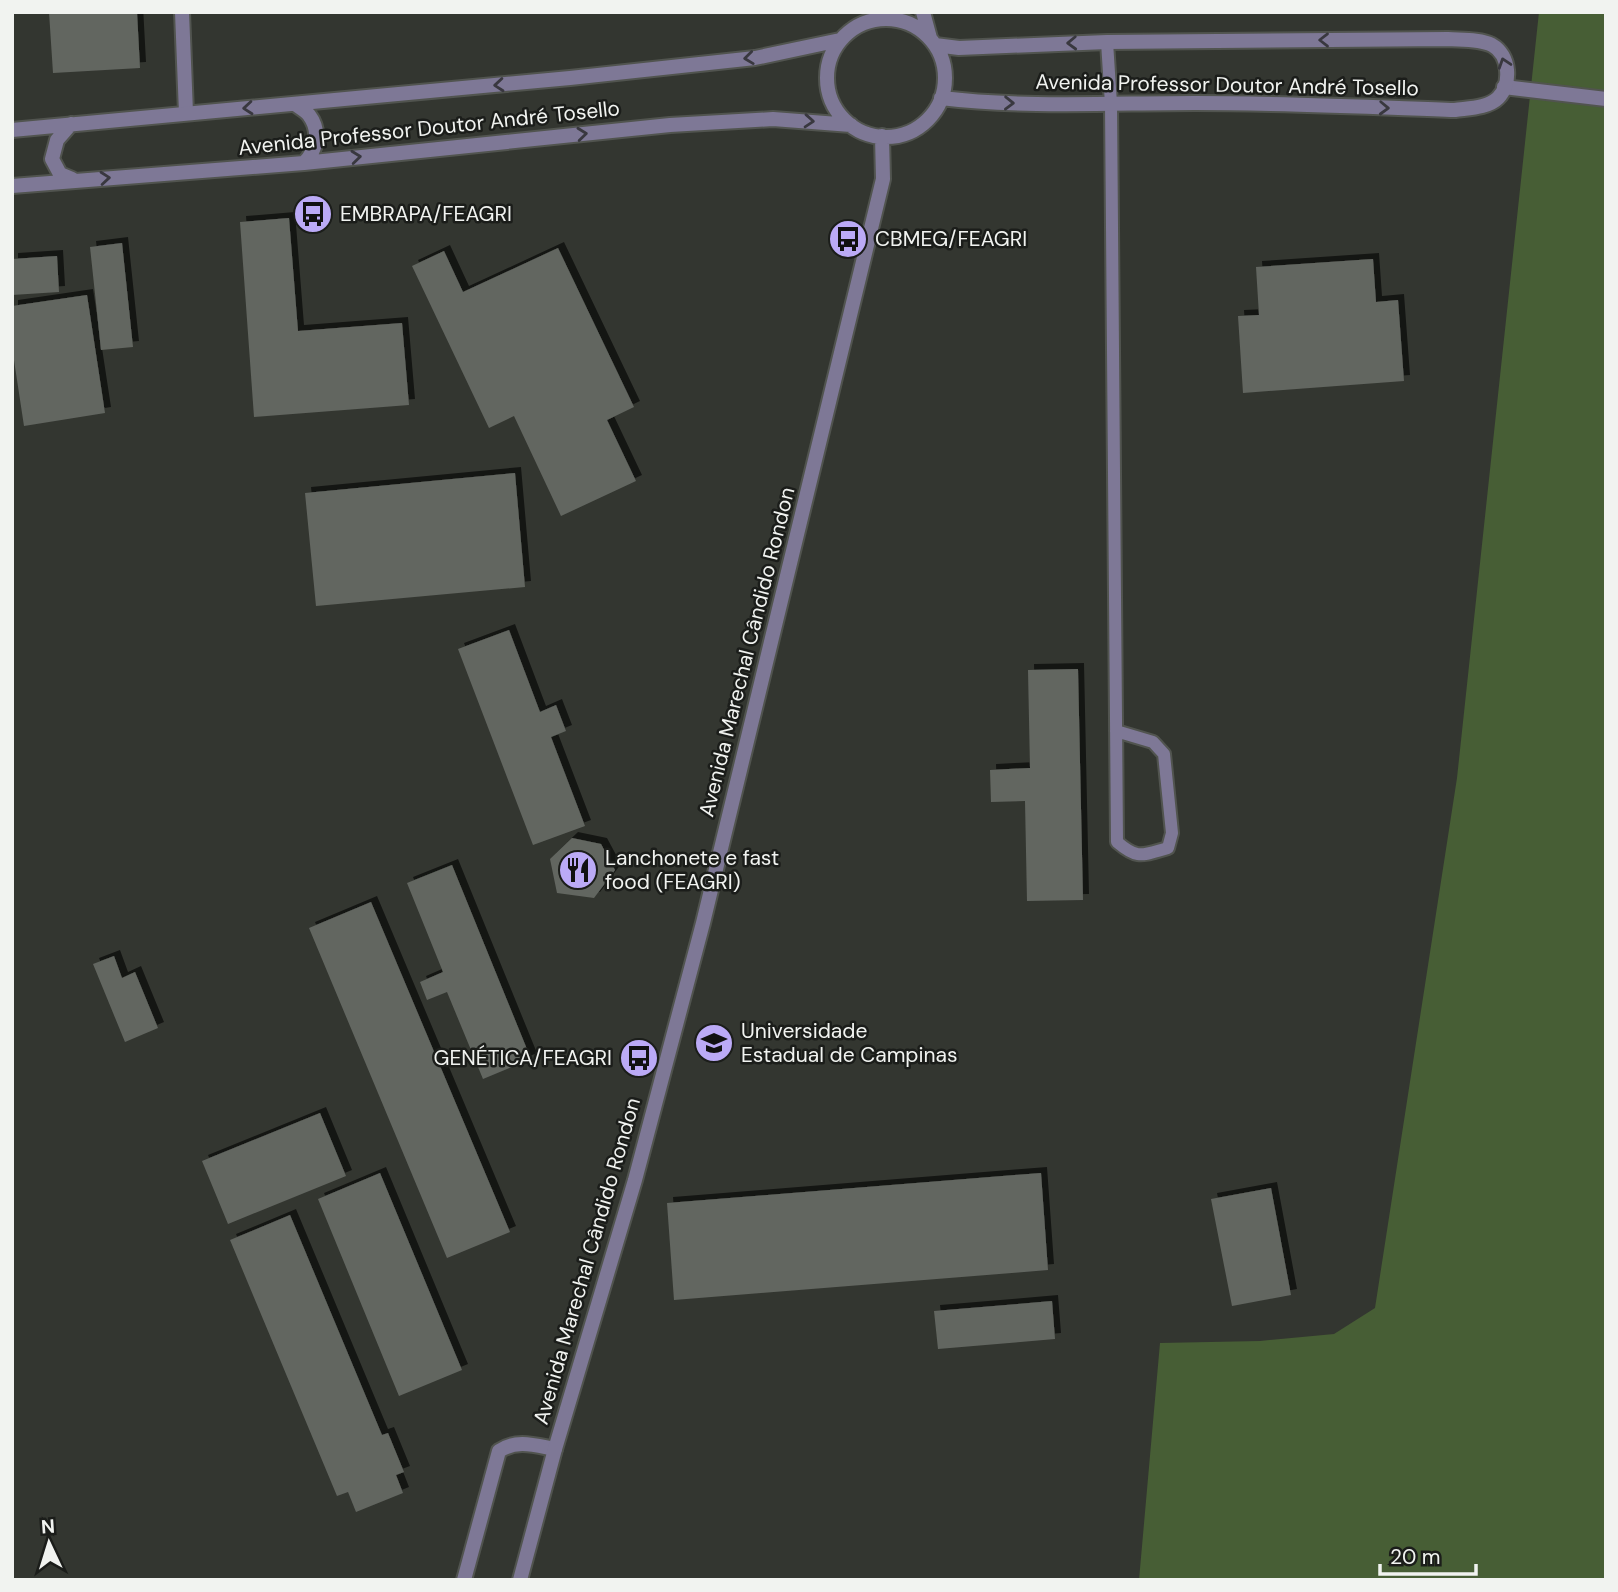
<svg xmlns="http://www.w3.org/2000/svg" width="1618" height="1592" font-family="'DM Sans',sans-serif">
  <style>
    .green { fill: #475e35 }
    .building { fill: #626660; filter: url(#shadow) }
    .lines { fill: none; stroke-linecap: round; stroke-linejoin: round }
    .service-casing { stroke: #51544f; stroke-width: 16 }
    .minor-casing { stroke: #51544f; stroke-width: 18 }
    .tertiary-casing { stroke: #51544f; stroke-width: 18 }
    .service { stroke: #7e7896; stroke-width: 12 }
    .minor { stroke: #7e7896; stroke-width: 14 }
    .tertiary { stroke: #7e7896; stroke-width: 14 }
    .oneway { stroke: #39383f }
    .labels { text-anchor: middle; stroke-width: 5; stroke-linejoin: round; paint-order: stroke }
    .street-label { font-size: 21px; fill: #f1f3f0; stroke: #1b1d1a }
    .poi-label { font-size: 21px; fill: #f1f3f0; stroke: #1b1d1a; text-anchor: start }
  </style>
  <defs>
    <filter id="shadow"><feDropShadow dx="6" dy="-6" stdDeviation="0" flood-color="#0009"/></filter>
  </defs>
  <rect width="100%" height="100%" fill="#333630"/>
  <path class="green" d="M1539 12H1606V1580H1139L1160 1343 1260 1341 1334 1334 1375 1308 1457 778Z"/>
  <path class="building" d="M49 12H137L140 68 53 73Z
    M289 218 298 331 402 323 409 405 254 417 240 222Z
    M122 243 133 347 101 350 90 247Z
    M558 248 634 407 607 420 636 481 561 516 514 416 489 428 412 266 444 251 463 292Z
    M57 256 59 292 12 295V259Z
    M1373 259 1376 302 1398 300 1404 381 1243 393 1238 316 1259 315 1256 267Z
    M87 295 105 413 24 426 12 347V306Z
    M515 473 525 587 316 606 305 493Z
    M509 630 540 712 556 705 566 731 551 737 585 826 533 845 458 649Z
    M1078 669 1083 900 1027 901 1025 801 991 802 990 770 1030 768 1028 670Z
    M572 838 601 844 615 870 594 898 557 893 550 859Z
    M452 865 531 1059 483 1079 447 992 427 1000 420 982 443 972 407 883Z
    M371 902 510 1232 447 1258 309 928Z
    M114 956 122 978 135 972 158 1028 125 1042 93 964Z
    M320 1113 346 1176 228 1224 202 1161Z
    M380 1173 462 1370 399 1396 318 1199Z
    M1041 1173 1048 1270 674 1300 667 1203Z
    M1271 1188 1291 1295 1232 1306 1211 1199Z
    M290 1215 382 1435 388 1433 404 1472 396 1475 403 1493 356 1512 348 1492 337 1496 230 1240Z
    M1052 1301 1055 1339 938 1349 934 1311Z"/>
  <g class="lines">
    <defs>
      <path id="service" d="M1107 42 1111 104 1117 842C1138 860 1142 855 1168 848L1172 833 1164 754 1153 742 1116 731"/>
      <path id="minor" d="M182 12 186 113
        M1504 87 1606 99
        M464 1580 499 1451C517 1439 534 1445 555 1449"/>
      <path id="tertiary" d="M923 12 930 38
        M827 78a59 59 0 1 1 118 0a59 59 0 1 1-118 0Z
        M935 45 959 48 1107 42 1448 39C1462 40 1480 39 1492 45 1510 55 1512 84 1498 98 1488 108 1468 108 1455 110 1369 107 1282 103 1195 103 1111 103 1026 108 941 98
        M295 104C299 107 306 111 309 115 321 131 317 150 304 163
        M71 124 57 140 52 159 60 174 72 179
        M12 130 570 78 755 58 840 40
        M12 186 304 163 670 125 773 119 851 125
        M520 1580 555 1449 635 1180 703 923 883 179 882 136"/>
    </defs>
    <use href="#service" class="service-casing"/>
    <use href="#minor" class="minor-casing"/>
    <use href="#tertiary" class="tertiary-casing"/>
    <use href="#service" class="service"/>
    <use href="#minor" class="minor"/>
    <use href="#tertiary" class="tertiary"/>
  </g>
  <defs><path id="oneway-chevron" d="M-2-3.5L2.5 0L-2 3.5" fill="none" stroke-width="1.6" stroke-linecap="round" stroke-linejoin="round" transform="scale(1.75)"/></defs>
  <g class="oneway">
    <use href="#oneway-chevron" transform="translate(1324 40) rotate(180)"/>
    <use href="#oneway-chevron" transform="translate(1072 43) rotate(178)"/>
    <use href="#oneway-chevron" transform="translate(749 58) rotate(173)"/>
    <use href="#oneway-chevron" transform="translate(1504 63) rotate(-108)"/>
    <use href="#oneway-chevron" transform="translate(499 85) rotate(175)"/>
    <use href="#oneway-chevron" transform="translate(1009 103) rotate(1)"/>
    <use href="#oneway-chevron" transform="translate(248 108) rotate(175)"/>
    <use href="#oneway-chevron" transform="translate(1384 108) rotate(2)"/>
    <use href="#oneway-chevron" transform="translate(809 121) rotate(4)"/>
    <use href="#oneway-chevron" transform="translate(582 134) rotate(-6)"/>
    <use href="#oneway-chevron" transform="translate(356 157) rotate(-6)"/>
    <use href="#oneway-chevron" transform="translate(105 178) rotate(-5)"/>
  </g>
  <defs>
    <symbol id="bus-disc" viewBox="-11 -11 22 22"><circle r="9.5" fill="#bbaaf6" stroke="#1b1d1a"/><path d="M-5-6H5V4H4V6H2V4H-2V6H-4V4H-5ZM-3.5-4V0h7V-4ZM-3.5 1.2v1.5H-2V1.2ZM2 1.2v1.5H3.5V1.2Z" fill="#111"/></symbol>
    <symbol id="restaurant-disc" viewBox="-11 -11 22 22"><circle r="9.5" fill="#bbaaf6" stroke="#1b1d1a"/><path d="M-5-6h1v4h1v-4h1v4h1v-4h1v5L-1.5 .5V6h-2V.5L-5-1ZM5-6V6H3V1.5H1.5Q1.5-4 5-6Z" fill="#111"/></symbol>
    <symbol id="university-disc" viewBox="-11 -11 22 22"><circle r="9.5" fill="#bbaaf6" stroke="#1b1d1a"/><path d="M0-5L7-2L0 1L-7-2ZM-4 1L0 2.5L4 1V4Q0 6-4 4Z" fill="#111"/></symbol>
  </defs>
  <g fill-rule="evenodd">
    <use href="#bus-disc" x="291" y="192" width="44" height="44"/>
    <use href="#bus-disc" x="826" y="217" width="44" height="44"/>
    <use href="#restaurant-disc" x="556" y="848" width="44" height="44"/>
    <use href="#university-disc" x="692" y="1021" width="44" height="44"/>
    <use href="#bus-disc" x="617" y="1036" width="44" height="44"/>
  </g>
  <g class="labels">
    <g class="street-label">
      <text transform="translate(1227 85) rotate(1)" y="7">Avenida Professor Doutor André Tosello</text>
      <text transform="translate(429 128) rotate(-6)" y="7">Avenida Professor Doutor André Tosello</text>
      <text transform="translate(747 652) rotate(-76)" y="7">Avenida Marechal Cândido Rondon</text>
      <text transform="translate(587 1261) rotate(-74)" y="7">Avenida Marechal Cândido Rondon</text>
    </g>
    <g class="poi-label">
      <text x="340" y="221">EMBRAPA/FEAGRI</text>
      <text x="875" y="246">CBMEG/FEAGRI</text>
      <text x="605" y="865">Lanchonete e fast<tspan x="605" dy="24">food (FEAGRI)</tspan></text>
      <text x="741" y="1038">Universidade<tspan x="741" dy="24">Estadual de Campinas</tspan></text>
      <text x="612" y="1065" text-anchor="end">GENÉTICA/FEAGRI</text>
    </g>
  </g>
  <rect width="1618" height="1592" fill="none" stroke="#f1f3f0" stroke-width="28"/>
  <g transform="translate(49 1543) rotate(356)" stroke="#1b1d1a" stroke-width="5" paint-order="stroke">
  <path d="M0-5L12 26L0 18L-12 26Z" fill="#f1f3f0"/>
  <text y="-10" font-size="19" font-weight="bold" text-anchor="middle" fill="#f1f3f0">N</text>
  </g>
  <path d="M1380 1564v10h96v-10" fill="none" stroke="#f1f3f0" stroke-width="3.5"/>
  <text x="1390" y="1564" font-size="21" fill="#f1f3f0" stroke="#1b1d1a" stroke-width="5" paint-order="stroke">20 m</text>
</svg>
